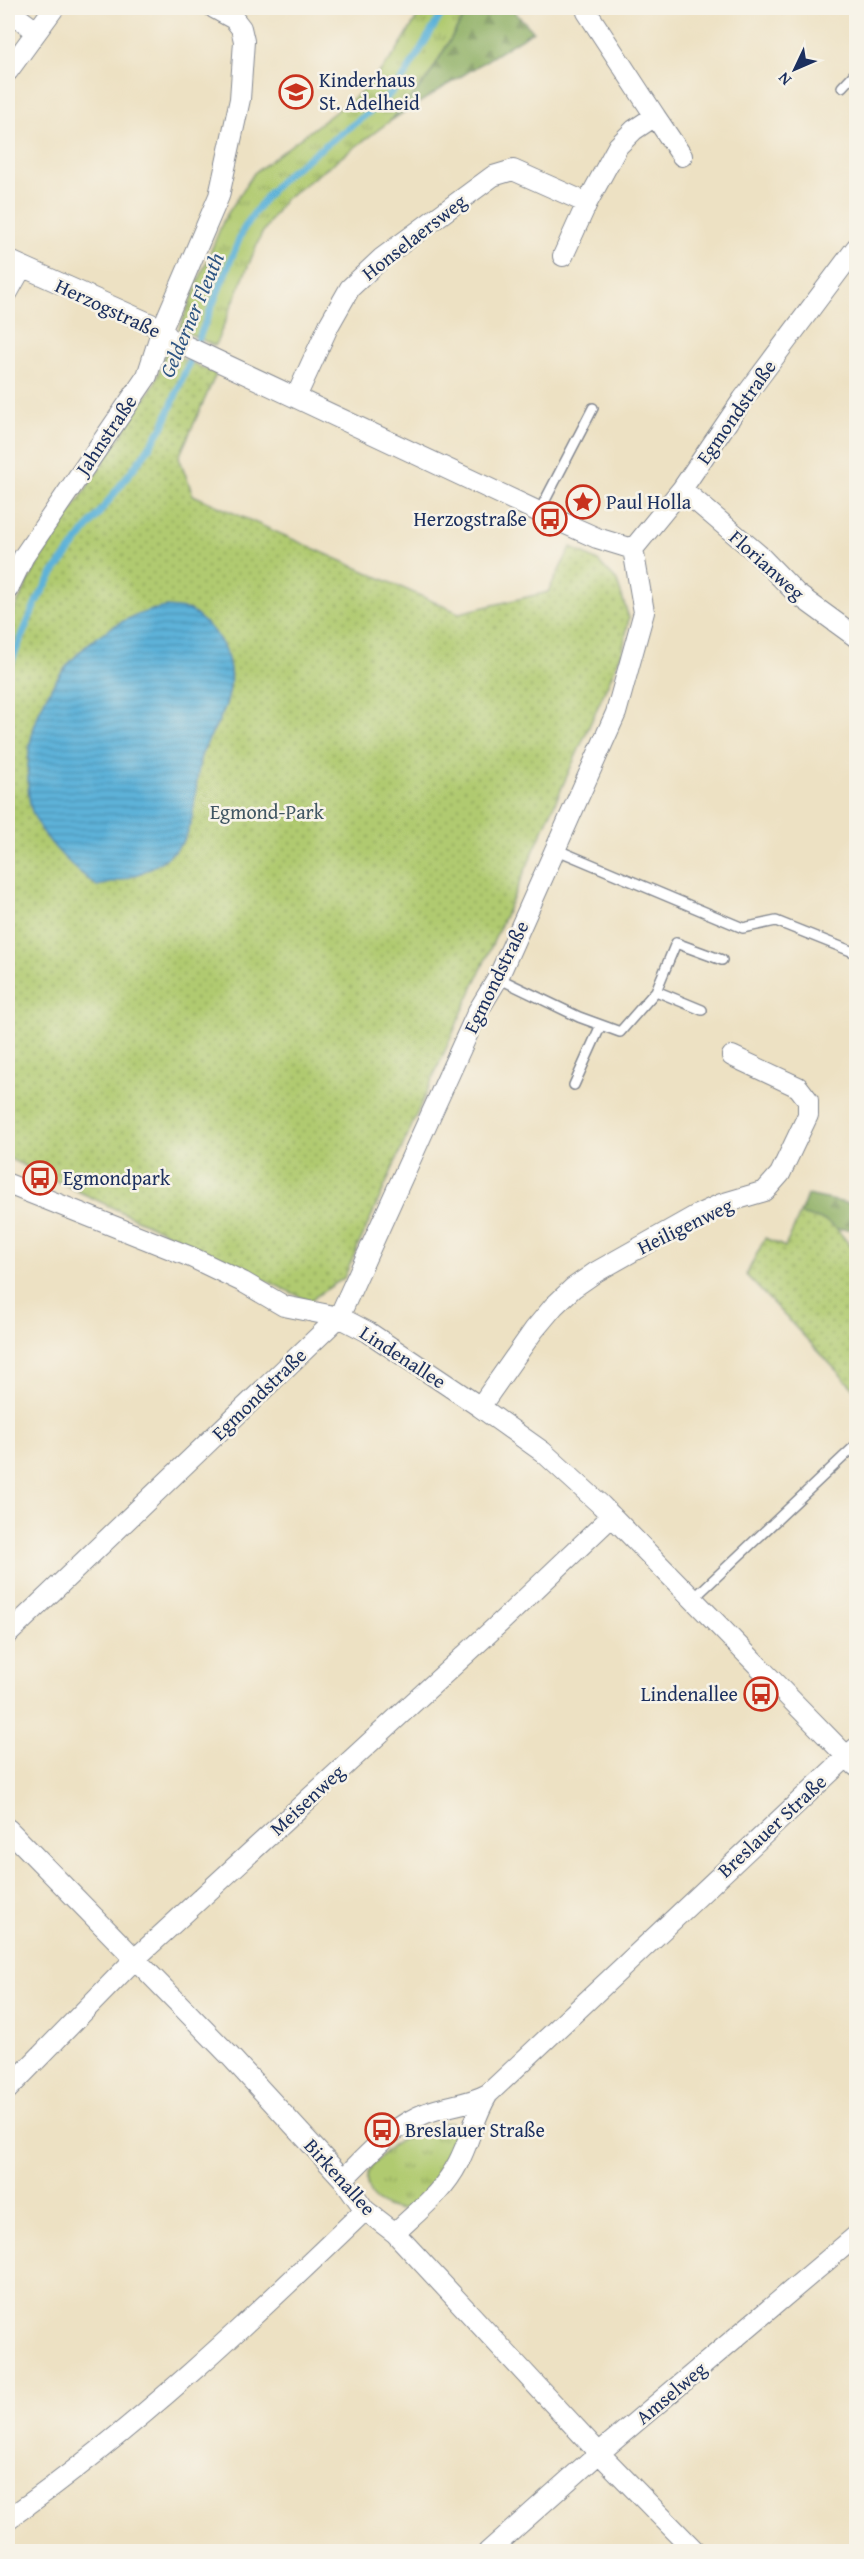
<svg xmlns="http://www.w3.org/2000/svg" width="864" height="2559" font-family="'Gentium Book Plus',serif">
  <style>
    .grass { fill: url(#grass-tufts); stroke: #667c66; stroke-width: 1.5 }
    .forest { fill: url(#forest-firs); stroke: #546e60; stroke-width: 1.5 }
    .park { fill: url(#park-dots); stroke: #667c66; stroke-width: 1.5 }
    .water { fill: url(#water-rules); stroke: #3c709c; stroke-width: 1.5 }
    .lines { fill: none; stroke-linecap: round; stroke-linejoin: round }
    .stream { stroke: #5db2d9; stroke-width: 7 }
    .lane-casing { stroke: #848890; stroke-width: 12 }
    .street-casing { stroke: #848890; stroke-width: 22 }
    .lane { stroke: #fff; stroke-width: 9 }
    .street { stroke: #fff; stroke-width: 20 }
    .labels { text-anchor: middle; stroke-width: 5; stroke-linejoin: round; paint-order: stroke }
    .poi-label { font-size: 20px; fill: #1b2f5e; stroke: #f7f3e8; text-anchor: start }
    .street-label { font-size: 20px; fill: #1b2f5e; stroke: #f7f3e8 }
    .park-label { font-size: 20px; fill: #405662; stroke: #f7f3e8 }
    .water-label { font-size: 21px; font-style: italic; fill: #2f5683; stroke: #f7f3e8 }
  </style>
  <defs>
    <pattern id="grass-tufts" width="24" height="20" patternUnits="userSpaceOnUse" patternTransform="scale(1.5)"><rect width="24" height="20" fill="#b0ca6f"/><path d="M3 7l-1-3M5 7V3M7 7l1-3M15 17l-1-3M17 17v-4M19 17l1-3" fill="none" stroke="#8ea45e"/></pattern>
    <pattern id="forest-firs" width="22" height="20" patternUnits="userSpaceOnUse" patternTransform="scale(1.5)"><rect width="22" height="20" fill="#8cae62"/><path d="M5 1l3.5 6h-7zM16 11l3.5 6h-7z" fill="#728e54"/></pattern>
    <pattern id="park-dots" width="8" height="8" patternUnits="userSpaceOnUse" patternTransform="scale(1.5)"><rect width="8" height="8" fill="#b0ca6f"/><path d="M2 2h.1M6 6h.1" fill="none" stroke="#8ea45e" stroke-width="1.8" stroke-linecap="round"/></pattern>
    <pattern id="water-rules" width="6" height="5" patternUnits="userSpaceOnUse" patternTransform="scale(1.5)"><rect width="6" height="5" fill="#5db2d9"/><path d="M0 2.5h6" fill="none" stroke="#4c91b3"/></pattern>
  </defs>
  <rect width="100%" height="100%" fill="#f7f3e8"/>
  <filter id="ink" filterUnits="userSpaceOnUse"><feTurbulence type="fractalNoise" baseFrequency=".0167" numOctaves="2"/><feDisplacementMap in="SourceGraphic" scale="12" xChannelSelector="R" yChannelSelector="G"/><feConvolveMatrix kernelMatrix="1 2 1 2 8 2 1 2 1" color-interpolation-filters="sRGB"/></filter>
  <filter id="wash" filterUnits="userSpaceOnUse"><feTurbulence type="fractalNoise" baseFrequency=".008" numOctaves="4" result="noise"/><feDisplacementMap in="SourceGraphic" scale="24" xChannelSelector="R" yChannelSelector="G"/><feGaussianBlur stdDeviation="1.35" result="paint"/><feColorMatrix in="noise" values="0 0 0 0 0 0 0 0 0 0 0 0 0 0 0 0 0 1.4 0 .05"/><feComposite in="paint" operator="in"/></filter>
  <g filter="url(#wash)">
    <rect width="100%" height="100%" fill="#ede1c3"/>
    <path class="grass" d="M423 8H469L427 79 390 121 284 200 261 235 215 346 179 329 224 219 254 173 363 91 394 55Z
      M442 2123H451L456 2131C456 2153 446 2173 430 2188 423 2195 414 2206 405 2209 382 2214 355 2188 372 2166 390 2142 414 2131 442 2123Z"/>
    <path class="forest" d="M469 8H511L533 31 390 121 427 79Z
      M807 1195 856 1205V1229H837L825 1221 800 1214Z"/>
    <path class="park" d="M166 351 216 374 179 457 193 495 459 613 548 592 571 547 598 561 617 581 629 618 623 650 344 1278 309 1301 8 1158V622L38 563 155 383Z
      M800 1214 825 1221 837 1229 856 1253V1391L746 1275 765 1238 785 1247Z"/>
    <path class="water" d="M166 607C174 608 182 608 189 610 194 612 199 617 203 621 229 643 237 675 225 707 219 724 203 746 200 760 195 784 196 826 181 844 160 869 128 880 97 886 72 867 44 842 32 811 27 798 28 779 28 766 30 689 91 620 166 607Z"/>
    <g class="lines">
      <path class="stream" d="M8 670 36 602 54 572 146 452 163 426 243 230C256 209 269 191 287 174L383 102 404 77 445 8"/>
    </g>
  </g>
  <g filter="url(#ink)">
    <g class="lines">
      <defs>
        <path id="lane" d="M842 87 856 72
          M539 512 593 408
          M555 849 743 928 776 921 856 953
          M498 978 579 1017 620 1032 656 991 702 1010
          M656 991 676 943 722 960
          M574 1085 601 1025
          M693 1599 856 1445"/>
        <path id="street" d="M8 10 36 31
          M8 71 54 8
          M655 116 682 156
          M563 256 587 203
          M8 260 162 329 169 338 539 512 597 538 633 549
          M8 292 22 267
          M296 397 329 325 350 288 382 258 493 176 513 170 587 203 618 146 634 130 655 116 587 12
          M682 489 758 554 797 594 856 637
          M633 549 682 489 743 399 856 248
          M8 589 24 556 147 376 162 329 219 196 240 99 244 41 241 28 234 19 214 8
          M8 1184 191 1257 243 1282 284 1306 339 1317 368 1332 480 1407 543 1452 601 1505 856 1766
          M480 1407 534 1330 554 1306 573 1288 596 1272 697 1215 721 1204 765 1191 780 1174 808 1115V1100L798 1087 732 1056
          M8 1634 339 1317 478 1011 498 978 616 713 644 612 633 549
          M8 1829 230 2056 343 2179 365 2210 395 2233 599 2453 696 2552
          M8 2089 136 1958 503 1620 612 1516
          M343 2179C369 2154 392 2126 426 2113 446 2105 468 2105 488 2094L856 1748
          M395 2233C418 2211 444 2191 458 2163 470 2141 474 2116 488 2094
          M8 2519C137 2428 251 2320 365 2210
          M488 2552 599 2453 856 2236"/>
      </defs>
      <use href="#lane" class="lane-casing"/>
      <use href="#street" class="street-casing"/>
      <use href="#lane" class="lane"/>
      <use href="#street" class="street"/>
    </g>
  </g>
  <defs>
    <symbol id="school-ring" viewBox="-11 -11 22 22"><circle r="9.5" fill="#f7f3e8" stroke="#c8321e" stroke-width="1.5"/><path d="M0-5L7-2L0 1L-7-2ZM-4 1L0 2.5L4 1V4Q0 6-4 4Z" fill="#c8321e"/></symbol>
    <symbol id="sight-ring" viewBox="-11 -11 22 22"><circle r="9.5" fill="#f7f3e8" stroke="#c8321e" stroke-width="1.5"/><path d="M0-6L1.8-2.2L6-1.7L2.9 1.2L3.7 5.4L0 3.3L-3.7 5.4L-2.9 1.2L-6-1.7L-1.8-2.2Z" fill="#c8321e"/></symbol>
    <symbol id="bus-ring" viewBox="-11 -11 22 22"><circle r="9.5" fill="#f7f3e8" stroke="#c8321e" stroke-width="1.5"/><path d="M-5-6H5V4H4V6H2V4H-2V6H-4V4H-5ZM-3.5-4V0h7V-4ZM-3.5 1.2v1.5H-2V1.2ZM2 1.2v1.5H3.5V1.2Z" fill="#c8321e"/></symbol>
  </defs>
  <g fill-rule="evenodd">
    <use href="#school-ring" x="277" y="73" width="38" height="38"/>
    <use href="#sight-ring" x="564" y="483" width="38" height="38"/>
    <use href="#bus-ring" x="531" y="500" width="38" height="38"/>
    <use href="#bus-ring" x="21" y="1159" width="38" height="38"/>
    <use href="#bus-ring" x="742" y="1675" width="38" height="38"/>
    <use href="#bus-ring" x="363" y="2111" width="38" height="38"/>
  </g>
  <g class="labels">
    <g class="poi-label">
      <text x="319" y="87">Kinderhaus<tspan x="319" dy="23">St. Adelheid</tspan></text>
      <text x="606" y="509">Paul Holla</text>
      <text x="527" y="526" text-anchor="end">Herzogstraße</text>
      <text x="63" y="1185">Egmondpark</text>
      <text x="738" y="1701" text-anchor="end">Lindenallee</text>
      <text x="405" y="2137">Breslauer Straße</text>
    </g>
    <g class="street-label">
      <text transform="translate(414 237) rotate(-38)" y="7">Honselaersweg</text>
      <text transform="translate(108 308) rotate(25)" y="7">Herzogstraße</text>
      <text transform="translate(736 412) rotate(-55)" y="7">Egmondstraße</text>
      <text transform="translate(106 435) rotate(-56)" y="7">Jahnstraße</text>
      <text transform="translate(767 565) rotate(42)" y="7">Florianweg</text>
      <text transform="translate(496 977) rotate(-64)" y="7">Egmondstraße</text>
      <text transform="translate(685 1226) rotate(-26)" y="7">Heiligenweg</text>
      <text transform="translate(403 1357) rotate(33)" y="7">Lindenallee</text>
      <text transform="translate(259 1394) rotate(-44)" y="7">Egmondstraße</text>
      <text transform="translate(307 1800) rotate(-43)" y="7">Meisenweg</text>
      <text transform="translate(772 1826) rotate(-43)" y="7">Breslauer Straße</text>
      <text transform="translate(340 2177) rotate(48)" y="7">Birkenallee</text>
      <text transform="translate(671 2393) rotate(-40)" y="7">Amselweg</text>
    </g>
    <g class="park-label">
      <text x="267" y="819">Egmond-Park</text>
    </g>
    <g class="water-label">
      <text transform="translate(192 315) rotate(-67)" y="7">Gelderner Fleuth</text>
    </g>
  </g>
  <rect width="864" height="2559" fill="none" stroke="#f7f3e8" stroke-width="30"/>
  <g transform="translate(795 69) rotate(226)" stroke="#f7f3e8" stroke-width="4.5" paint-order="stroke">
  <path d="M0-4.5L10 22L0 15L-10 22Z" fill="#1b2f5e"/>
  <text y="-9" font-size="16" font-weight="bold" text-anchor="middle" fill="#1b2f5e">N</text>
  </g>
</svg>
